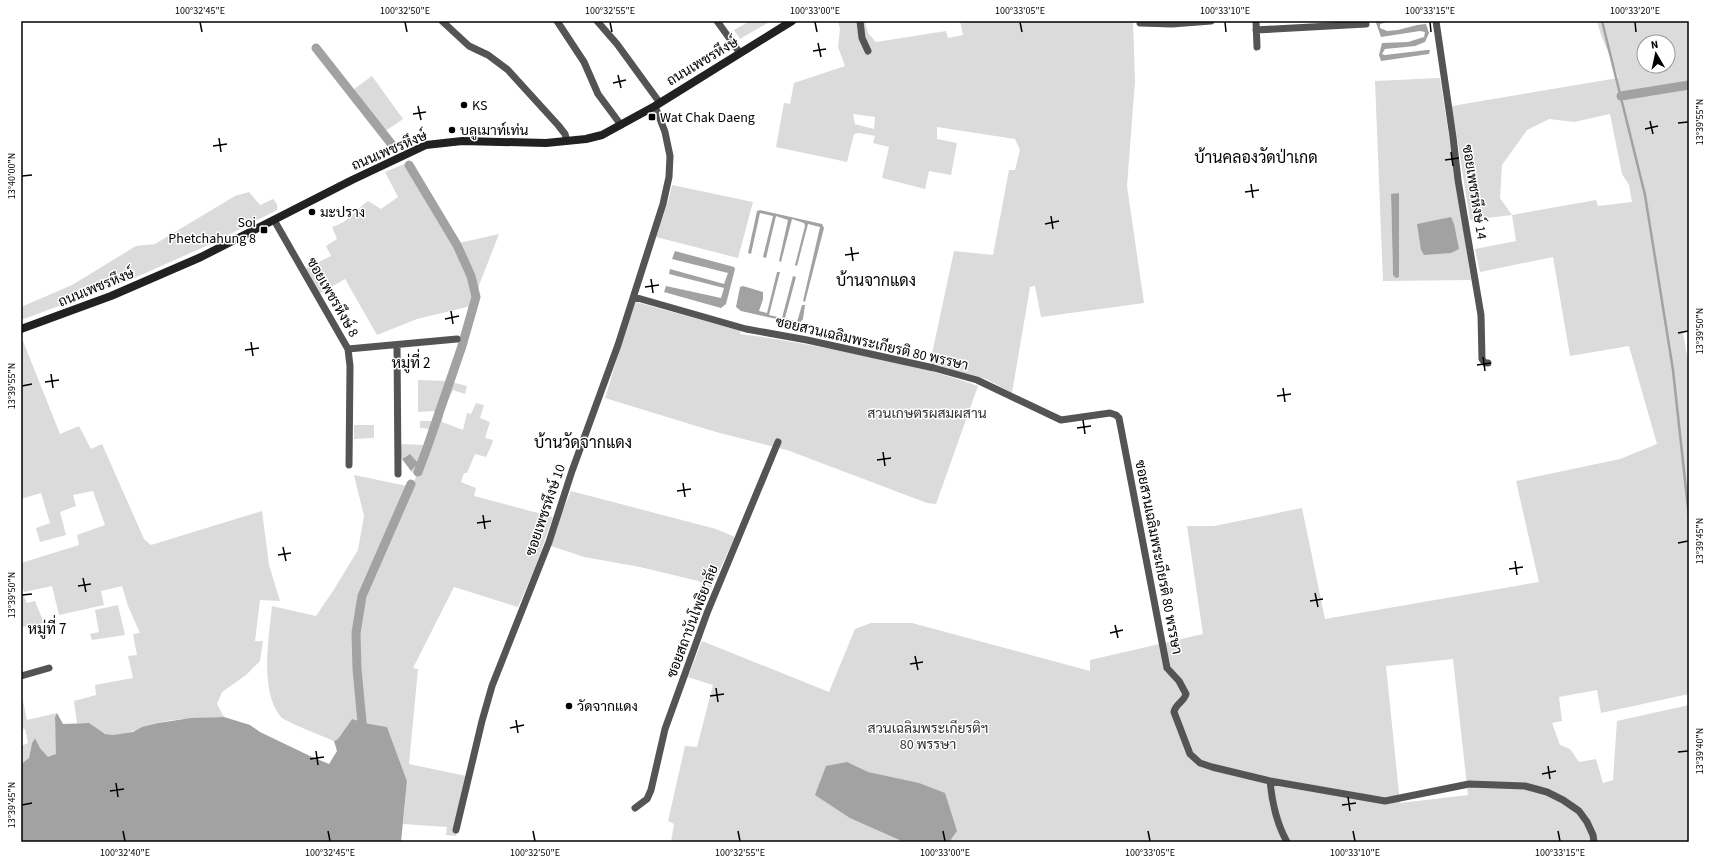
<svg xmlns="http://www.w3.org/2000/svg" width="1710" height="863" font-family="'Source Sans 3',Sarabun,sans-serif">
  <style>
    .green { fill: #dbdbdb; fill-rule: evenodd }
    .water { fill: #a2a2a2 }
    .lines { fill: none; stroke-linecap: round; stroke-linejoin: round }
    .stream { stroke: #a2a2a2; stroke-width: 2.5 }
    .canal { stroke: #a2a2a2; stroke-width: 9 }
    .minor { stroke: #545454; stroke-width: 7 }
    .secondary { stroke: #212121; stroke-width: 8 }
    .ticks { fill: none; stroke: #000; stroke-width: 1.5 }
    .poi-dot { fill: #000; stroke: #fff; stroke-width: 1.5 }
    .labels { text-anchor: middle; stroke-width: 3; stroke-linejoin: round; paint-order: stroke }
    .street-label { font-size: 14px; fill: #000; stroke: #fff }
    .poi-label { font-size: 14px; fill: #000; stroke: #fff; text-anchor: start }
    .park-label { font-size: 14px; fill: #323232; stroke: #fff }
    .neighbourhood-label { font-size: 15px; fill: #000; stroke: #fff }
    .quarter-label { font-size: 16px; fill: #000; stroke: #fff }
    .neatline { fill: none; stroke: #000; stroke-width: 1.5 }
    .ticks-label { font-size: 10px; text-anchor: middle; fill: #000 }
  </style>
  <rect width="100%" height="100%" fill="#fff"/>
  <path class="green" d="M750 21H771L740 39 734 30Z
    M838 21H865L868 33 876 42 946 31 948 38 963 35 960 21H1133L1135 81 1127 186 1144 303 1041 317 1035 286 1030 287 1012 393 986 379 930 363 954 251 993 255 1009 170H1015L1020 150 1015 139 937 127V139L957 143 951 175 929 171 925 189 882 178 889 147 873 143 875 136 859 133 854 134 847 162 776 147 784 103 790 104 794 83 845 66 838 47 840 29ZM853 114 875 117 874 129 855 124Z
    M1597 21H1689V330L1683 332 1689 369V694L1601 713 1597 690 1559 697 1562 721 1552 723 1560 745 1570 749 1579 762 1596 759 1603 783 1613 780 1617 721 1689 705V842H671L674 824 668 821 685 746 697 747 713 685 688 677 702 641 829 692 855 629 871 623H912L1090 671V660L1203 634 1187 526H1214L1302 508 1325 619 1539 582 1516 481 1620 459 1657 444 1629 346 1570 356 1553 257 1480 272 1475 249 1516 241 1512 215 1470 220 1452 106 1618 78C1613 58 1601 41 1597 21ZM1644 42H1668V66H1644ZM1610 114 1622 174 1629 185 1632 202 1598 206 1596 200 1512 215 1500 198 1502 165 1527 130 1549 119 1574 122ZM1453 659 1468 795 1400 803 1386 666Z
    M372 76 403 119 384 132 354 89Z
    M1440 78 1471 280 1383 281 1375 81ZM1399 193V277L1393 275 1391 195Z
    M412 161 459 243 499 234 471 306 417 319 377 335 345 279 319 294 304 269 331 256 326 246 337 239 332 227C349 222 354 211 368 201L381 209 398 197 385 172Z
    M672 185 753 202 738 258 656 237 669 198Z
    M249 192 260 205 273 199 277 204V210L215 242 132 279 21 320V307L72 285 136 246 155 244 235 196Z
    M636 302 741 331 740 334C780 339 820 347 860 355 900 363 940 372 978 386L936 504 927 503 787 450 716 432 605 398 633 307Z
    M23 341 60 434 79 426 91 449 102 444 144 539 151 545 262 511 269 565 280 601 260 600 255 641H263L260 661 246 675 222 692 217 704 224 717C202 718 179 718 157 723 142 727 129 735 113 735 97 735 96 722 77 723L74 701 96 695 95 685 133 678 128 656 137 655 133 634 140 633 128 606 122 586 101 591 104 605 59 615 52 586 24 592 21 582V563L79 545 77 535 105 525 93 491 73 495 76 506 60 512 66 535 40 542 36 528 50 523 41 493 21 499V342Z
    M418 380 448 381 467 386 465 394 453 390 444 408 442 422 463 430 467 413 471 414 476 403 484 405 480 418 490 422 485 438 493 440 492 444 486 457 475 454 467 473H464L461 482 476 488 474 496 553 517 534 570 518 607 454 587 413 668 418 669 409 764 466 776 456 836 446 835 447 827 403 824 407 781 387 727 370 724 352 719 338 739 334 741C325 737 286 722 281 717 259 692 269 636 272 606L316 616 333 591 358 550 364 516 354 475 412 487 416 477 411 471 410 454 402 459 400 455V444L427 445 432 429 420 428V421H435L434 411 418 412Z
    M354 425H374V438L354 439Z
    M571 491 716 529 735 537 711 588 698 581 640 567 584 557 548 545Z
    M21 590 27 603 35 601 44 623 21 627Z
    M118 605 125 635 92 640 90 634 99 632 95 610Z
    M21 692 27 720 57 713 55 717 57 754 48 758 40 748 35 738 32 743 29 758 21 764V746L28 743 25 729 21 728Z"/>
  <path class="water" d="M1378 21H1391L1380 24V28L1387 31 1398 30 1417 25 1426 24 1429 33 1425 42 1415 46 1385 49 1382 54 1385 55 1427 50H1430L1429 54 1381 61 1379 55 1382 43 1408 42 1424 37 1425 32 1420 31 1381 37 1376 23Z
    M1399 193V277L1396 278 1393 275 1391 194Z
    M760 210 822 224 824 228 805 302 803 301 820 227 808 224 797 266 795 265 805 226 804 223 792 219 781 262 779 261 788 220 776 216 766 258 763 257 773 216 760 213 751 254 748 253 757 211Z
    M1451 217 1454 224 1459 249 1451 253 1424 255 1421 250 1417 224Z
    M675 251 734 267 735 269 726 304 721 308 664 292 666 286 721 298 724 288 669 274 670 269 724 284 728 273 672 259Z
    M777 272H780L769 315 782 318 793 276 796 277 785 318 797 322 802 305H805L803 319 799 324 741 311 736 307 740 287 743 286 763 292V299L759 311 767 313Z
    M410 454 418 463 411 471 402 459Z
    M57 713 63 724 89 723 105 734 113 735 133 732 142 727 158 723 191 718 224 717 250 725 260 732 310 756 329 764 337 751 334 741 338 739 352 719 370 724 387 727 407 781 401 842H21V764L29 758 32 743 35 738 40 748 48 757 56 754 55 717Z
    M847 762 868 772 919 783 945 793 957 831 949 842H904L850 818 815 795 826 766Z"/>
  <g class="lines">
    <path class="stream" d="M1602 21 1645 195 1673 370 1689 517"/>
    <path class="canal" d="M316 48 393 146
      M1621 96 1689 85
      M409 165 457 245 471 276 476 297 462 346 427 448 418 472
      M363 733 357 669 356 633 362 596 411 484"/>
    <path class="minor" d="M442 21 469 46 488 55 508 70 558 125 565 134 567 141
      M557 21 584 62 598 94 621 125
      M597 21 617 44 660 103
      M717 21 740 53
      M860 21 862 38 868 51
      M1256 21 1257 47
      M1436 21 1453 137 1458 180 1481 315 1482 359 1485 363H1488
      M1140 23 1172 24 1211 21
      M1256 30 1366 24
      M274 220 348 349 350 366 349 465
      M634 297 746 329 807 340 934 368 977 380 1061 420 1110 413 1116 415 1119 418 1167 668 1179 681 1186 694C1184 702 1175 704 1174 712L1190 754 1200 763 1212 767 1270 781 1385 801 1469 784 1525 786 1547 792 1563 800 1579 811 1587 822 1593 835 1594 842
      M397 345 398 474
      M348 349 457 339
      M21 676 49 668
      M1270 781C1272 803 1276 822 1287 842
      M635 808 647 799 651 790 665 729 707 613 778 442
      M456 830 482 721 492 686 549 542 572 471 618 345 663 204 669 177 670 156 665 132 655 106"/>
    <path class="secondary" d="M21 329 111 296 201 257 352 180 426 145 462 141 546 143 586 139 602 135 655 106 792 21"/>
  </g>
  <path class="ticks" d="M200 22 202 32M405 22 407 32M610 22 612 32M815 22 817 32M1020 22 1022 32M1225 22 1226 32M1430 22 1431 32M1635 22 1636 32M818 43 821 57M813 51 826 49M618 75 621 88M613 83 626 80M418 106 421 120M413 114 426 112M1650 121 1653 134M1678 123 1688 122M1645 129 1658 126M219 138 221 152M213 146 227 144M1451 152 1453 166M1445 160 1459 158M22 176 32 175M1251 184 1253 198M1245 192 1259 190M1051 216 1053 229M1045 224 1059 221M851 247 853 261M845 255 859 253M651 279 653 293M645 287 659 285M451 311 453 324M445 319 459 316M1678 333 1688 331M251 342 253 356M245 350 259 348M1483 357 1485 371M1477 365 1491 363M51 374 53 388M45 382 59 380M22 386 32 384M1283 388 1285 402M1277 396 1291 394M1083 420 1085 434M1077 428 1091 426M883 452 885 466M877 460 891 458M683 483 685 497M677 491 691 489M483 515 485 529M477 523 491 521M1678 543 1688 541M283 547 286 561M278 555 291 553M1515 561 1517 575M1509 569 1523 567M83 578 86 592M78 586 91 584M1315 593 1318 607M22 595 32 594M1310 601 1323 599M1115 625 1118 638M1110 633 1123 630M915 656 918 670M910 664 923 662M716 688 718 702M710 696 724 694M516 720 518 733M510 728 524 725M316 751 318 765M1678 752 1688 751M310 759 324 757M1548 766 1550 779M1542 774 1556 771M116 783 118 797M110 791 124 789M1348 797 1350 811M22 805 32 803M1342 805 1356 803M123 831 125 841M328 831 330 841M533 831 535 841M738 831 740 841M943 831 945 841M1148 831 1150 841M1353 831 1355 841M1558 831 1560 841"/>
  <g class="poi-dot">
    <circle cx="464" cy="105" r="4"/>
    <rect x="648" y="113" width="8" height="8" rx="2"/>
    <circle cx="452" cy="130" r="4"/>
    <circle cx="312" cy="212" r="4"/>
    <rect x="260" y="226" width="8" height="8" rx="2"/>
    <circle cx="569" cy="706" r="4"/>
  </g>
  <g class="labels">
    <g class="street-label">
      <text transform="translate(702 61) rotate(-31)" y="5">ถนนเพชรหึงษ์</text>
      <text transform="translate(389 150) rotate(-23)" y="5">ถนนเพชรหึงษ์</text>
      <text transform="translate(1475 192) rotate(81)" y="5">ซอยเพชรหึงษ์ 14</text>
      <text transform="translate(96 287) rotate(-22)" y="5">ถนนเพชรหึงษ์</text>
      <text transform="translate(333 297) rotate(60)" y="5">ซอยเพชรหึงษ์ 8</text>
      <text transform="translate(872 343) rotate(13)" y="5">ซอยสวนเฉลิมพระเกียรติ 80 พรรษา</text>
      <text transform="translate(545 510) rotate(-71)" y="5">ซอยเพชรหึงษ์ 10</text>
      <text transform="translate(1159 557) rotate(79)" y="5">ซอยสวนเฉลิมพระเกียรติ 80 พรรษา</text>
      <text transform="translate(692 621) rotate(-69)" y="5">ซอยสถาบันโพธิยาลัย</text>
    </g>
    <g class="poi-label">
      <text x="472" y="110">KS</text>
      <text x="660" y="122">Wat Chak Daeng</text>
      <text x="460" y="135">บลูเมาท์เท่น</text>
      <text x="320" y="217">มะปราง</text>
      <text x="256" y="227" text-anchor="end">Soi<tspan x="256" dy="16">Phetchahung 8</tspan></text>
      <text x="577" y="711">วัดจากแดง</text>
    </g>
    <g class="park-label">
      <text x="927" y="418">สวนเกษตรผสมผสาน</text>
      <text x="928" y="733">สวนเฉลิมพระเกียรติฯ<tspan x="928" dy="16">80 พรรษา</tspan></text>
    </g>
    <g class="neighbourhood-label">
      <text x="411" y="368">หมู่ที่ 2</text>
      <text x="47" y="634">หมู่ที่ 7</text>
    </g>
    <g class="quarter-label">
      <text x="1256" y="163">บ้านคลองวัดป่าเกด</text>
      <text x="876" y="286">บ้านจากแดง</text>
      <text x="583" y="448">บ้านวัดจากแดง</text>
    </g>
  </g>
  <rect width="1710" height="863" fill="none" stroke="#ffffff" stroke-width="44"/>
  <g transform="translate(1656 54) rotate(351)"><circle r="19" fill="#ffffff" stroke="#999999"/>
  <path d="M0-3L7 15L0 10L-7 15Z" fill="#000000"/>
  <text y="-6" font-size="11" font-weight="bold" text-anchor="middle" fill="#000000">N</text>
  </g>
  <rect x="22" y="22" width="1666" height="819" class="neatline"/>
  <g class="ticks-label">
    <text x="200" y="14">100°32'45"E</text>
    <text x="405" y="14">100°32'50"E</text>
    <text x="610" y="14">100°32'55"E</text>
    <text x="815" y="14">100°33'00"E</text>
    <text x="1020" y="14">100°33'05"E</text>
    <text x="1225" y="14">100°33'10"E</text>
    <text x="1430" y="14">100°33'15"E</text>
    <text x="1635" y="14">100°33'20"E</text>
    <text transform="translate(1699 122) rotate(-90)" y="4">13°39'55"N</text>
    <text transform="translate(11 176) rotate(-90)" y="4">13°40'00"N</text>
    <text transform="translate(1699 331) rotate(-90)" y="4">13°39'50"N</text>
    <text transform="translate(11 386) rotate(-90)" y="4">13°39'55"N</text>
    <text transform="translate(1699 541) rotate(-90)" y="4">13°39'45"N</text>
    <text transform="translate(11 595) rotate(-90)" y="4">13°39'50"N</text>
    <text transform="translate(1699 751) rotate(-90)" y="4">13°39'40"N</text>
    <text transform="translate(11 805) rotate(-90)" y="4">13°39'45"N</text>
    <text x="125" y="856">100°32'40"E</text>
    <text x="330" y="856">100°32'45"E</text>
    <text x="535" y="856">100°32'50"E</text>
    <text x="740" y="856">100°32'55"E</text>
    <text x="945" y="856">100°33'00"E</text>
    <text x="1150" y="856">100°33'05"E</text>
    <text x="1355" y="856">100°33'10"E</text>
    <text x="1560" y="856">100°33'15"E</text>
  </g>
</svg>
